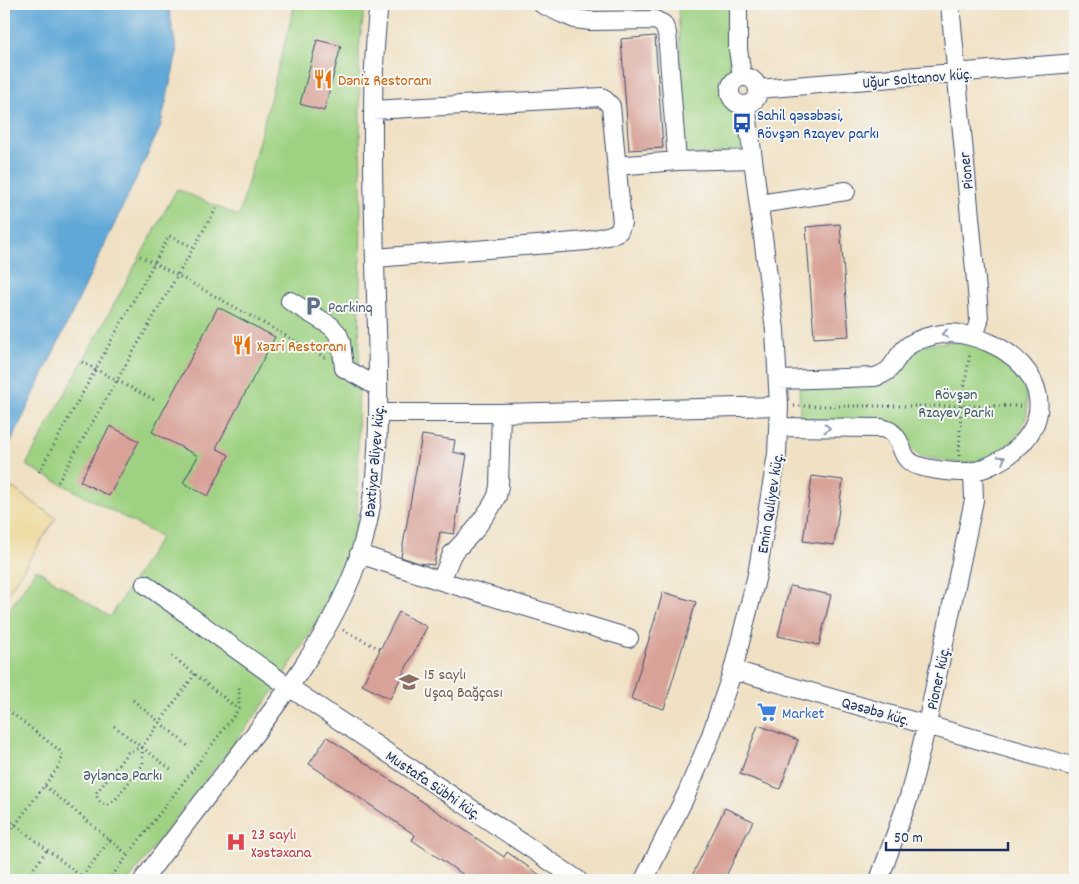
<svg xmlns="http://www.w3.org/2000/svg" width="1079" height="884" font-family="Dekko,sans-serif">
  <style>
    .green { fill: #9ed282; stroke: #5c8070 }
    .sand { fill: #eeda9e; stroke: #84847e }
    .water { fill: #61a8d7; stroke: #3e6c9a }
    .building { fill: #d8a298 }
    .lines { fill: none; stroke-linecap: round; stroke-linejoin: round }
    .minor-casing { stroke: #3b4a6d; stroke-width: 20 }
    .path { stroke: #3b4a6d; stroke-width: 3; stroke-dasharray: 1 4; stroke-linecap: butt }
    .minor { stroke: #fff; stroke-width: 18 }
    .oneway { stroke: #8d97ae }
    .labels { text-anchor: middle; stroke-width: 4; stroke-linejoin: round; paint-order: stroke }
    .street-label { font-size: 16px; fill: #1b2f5e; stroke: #f6f6f2 }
    .food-label { font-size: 16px; fill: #c56008; stroke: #f6f6f2; text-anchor: start }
    .transit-label { font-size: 16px; fill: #164399; stroke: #f6f6f2; text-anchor: start }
    .service-label { font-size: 16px; fill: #4e5e75; stroke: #f6f6f2; text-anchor: start }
    .park-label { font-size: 16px; fill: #3c5867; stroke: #f6f6f2 }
    .education-label { font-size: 16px; fill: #785e54; stroke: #f6f6f2; text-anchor: start }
    .shop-label { font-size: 16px; fill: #366cbe; stroke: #f6f6f2; text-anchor: start }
    .health-label { font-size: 16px; fill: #be3a42; stroke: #f6f6f2; text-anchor: start }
  </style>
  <rect width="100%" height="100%" fill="#f6f6f2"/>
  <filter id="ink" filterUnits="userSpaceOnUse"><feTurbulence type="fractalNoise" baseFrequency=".02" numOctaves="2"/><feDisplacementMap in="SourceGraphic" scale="10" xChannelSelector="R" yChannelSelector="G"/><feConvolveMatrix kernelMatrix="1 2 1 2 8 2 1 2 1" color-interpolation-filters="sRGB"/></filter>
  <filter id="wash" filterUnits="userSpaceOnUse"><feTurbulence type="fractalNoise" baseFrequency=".0096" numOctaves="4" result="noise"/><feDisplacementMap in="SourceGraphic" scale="20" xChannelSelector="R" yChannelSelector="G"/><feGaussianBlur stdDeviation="1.12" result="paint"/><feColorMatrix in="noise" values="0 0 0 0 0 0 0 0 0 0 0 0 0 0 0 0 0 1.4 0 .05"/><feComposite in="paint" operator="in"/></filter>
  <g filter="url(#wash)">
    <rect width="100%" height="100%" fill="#f0e1c4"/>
    <path class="green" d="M295 4H365L359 48 361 198 357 526 346 567 317 622 274 691 129 880H4V618L36 569 110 617 161 537 26 465 177 189 239 216Z
      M678 4H729L733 70 727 75 720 84C721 101 726 104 740 111L744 153 685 155Z
      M948 342C978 344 986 348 1009 368 1045 399 1024 449 981 461 967 464 954 463 940 460 930 458 919 458 912 450 906 445 904 433 901 426L890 422H800L799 387 883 385 896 379 903 364 912 352 927 344Z"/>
    <path class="sand" d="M4 482 56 518 4 599Z"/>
    <path class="water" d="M4 4H168L177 53 160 128 4 457Z"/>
    <g id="blocks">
      <path class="building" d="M655 36 663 148 629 150 621 39Z
        M317 40 341 46 324 111 300 104Z
        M840 224 849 336 814 338 806 227Z
        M218 307 275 337 216 448 229 455 208 496 183 483 198 456 152 432Z
        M110 426 139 441 109 496 80 481Z
        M422 435 455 440 453 452 467 455 454 534 440 532 434 565 419 563 401 557Z
        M812 476 843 480 834 545 803 541Z
        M790 586 831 595 819 645 778 636Z
        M663 592 696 602 664 709 631 699Z
        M399 612 427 627 390 699 362 685Z
        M758 725 798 740 780 789 740 774Z
        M327 737 504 857 507 852 547 880H471L412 840 415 835 309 764Z
        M725 808 753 821 724 880H690Z"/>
    </g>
  </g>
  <g filter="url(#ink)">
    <use href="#blocks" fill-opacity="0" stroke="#3b4a6d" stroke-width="1"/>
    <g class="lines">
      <defs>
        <path id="minor" d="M542 4 563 14 575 19 591 21 655 20 663 24 667 33 677 161
          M738 4V49L742 77
          M950 4 978 302 979 321 974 337
          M730 91a14 14 0 1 1 28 0a14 14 0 1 1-28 0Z
          M758 89 1075 63
          M373 110 602 97 611 106 622 223 619 231 611 235 587 241 375 258
          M616 166 677 161 753 159
          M759 204 846 191
          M290 301 331 326 338 334 341 342 344 368 378 387
          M779 380 875 377C893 371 891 365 902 352 910 341 929 336 942 334 959 331 975 337 990 343 1044 367 1058 422 1006 457 996 463 986 469 975 471 961 474 932 470 919 466 898 460 905 442 891 432 889 430 884 429 881 428L779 427
          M378 413H501L779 406
          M359 554 441 581 629 638
          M441 581 452 554 474 531 491 507 497 496 499 486 501 413
          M145 584 289 687 578 880
          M733 670 1075 767
          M143 880C174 839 206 797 238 756 281 700 325 641 352 576 383 498 379 409 377 327 375 274 374 222 373 170 373 114 372 59 379 4
          M644 880 687 793 710 738 733 670 757 575 777 454 779 406 775 330 746 105
          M879 880 909 797 927 724 974 500 973 471"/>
      </defs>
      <use href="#minor" class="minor-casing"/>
      <path class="path" d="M140 256 177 275 326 358
        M82 362 154 400
        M794 406H1023
        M959 456 961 407 970 353
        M39 472 169 236 193 247
        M58 482 217 207
        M343 630 380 649
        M172 656 238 709
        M133 700 188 746
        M4 707 59 750 63 756 59 766 4 840
        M114 726 173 771
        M142 747 143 764 115 800 107 805C100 804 96 799 97 792L128 752 142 747 195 674
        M45 786 128 855
        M4 816 82 877
        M25 880 47 850
        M79 880 110 840
        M109 880 239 709V687"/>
      <use href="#minor" class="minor"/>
    </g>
    <defs><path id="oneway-chevron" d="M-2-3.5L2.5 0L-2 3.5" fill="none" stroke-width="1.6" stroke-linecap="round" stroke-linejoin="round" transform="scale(1.25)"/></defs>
    <g class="oneway">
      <use href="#oneway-chevron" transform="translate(945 334) rotate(175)"/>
      <use href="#oneway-chevron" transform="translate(827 428)"/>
      <use href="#oneway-chevron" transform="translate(1002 459) rotate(-32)"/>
    </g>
  </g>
  <defs>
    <symbol id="restaurant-bare" viewBox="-9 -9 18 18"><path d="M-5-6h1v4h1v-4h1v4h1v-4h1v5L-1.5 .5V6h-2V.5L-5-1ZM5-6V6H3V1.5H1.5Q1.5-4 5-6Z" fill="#e8710a" stroke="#f6f6f2" stroke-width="2.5" paint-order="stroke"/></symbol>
    <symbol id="bus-bare" viewBox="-9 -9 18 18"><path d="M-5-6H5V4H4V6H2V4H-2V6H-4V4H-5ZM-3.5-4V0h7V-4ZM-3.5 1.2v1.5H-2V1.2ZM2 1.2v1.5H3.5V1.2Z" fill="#1a4fb4" stroke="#f6f6f2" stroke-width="2.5" paint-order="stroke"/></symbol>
    <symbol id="parking-bare" viewBox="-9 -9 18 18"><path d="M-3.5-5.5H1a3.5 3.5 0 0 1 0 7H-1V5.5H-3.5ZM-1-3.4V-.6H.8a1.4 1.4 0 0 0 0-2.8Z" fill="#5c6f8a" stroke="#f6f6f2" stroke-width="2.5" paint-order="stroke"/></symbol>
    <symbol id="school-bare" viewBox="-9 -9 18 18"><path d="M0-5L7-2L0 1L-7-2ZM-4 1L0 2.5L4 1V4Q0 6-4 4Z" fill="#8d6e63" stroke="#f6f6f2" stroke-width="2.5" paint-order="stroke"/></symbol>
    <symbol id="supermarket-bare" viewBox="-9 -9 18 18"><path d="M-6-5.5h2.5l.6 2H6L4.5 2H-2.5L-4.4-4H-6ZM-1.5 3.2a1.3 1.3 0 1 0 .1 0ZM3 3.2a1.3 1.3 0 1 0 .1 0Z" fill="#3f7fe0" stroke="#f6f6f2" stroke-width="2.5" paint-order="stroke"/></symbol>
    <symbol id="hospital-bare" viewBox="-9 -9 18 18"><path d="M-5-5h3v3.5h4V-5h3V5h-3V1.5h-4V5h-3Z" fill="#e0444e" stroke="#f6f6f2" stroke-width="2.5" paint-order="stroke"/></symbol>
  </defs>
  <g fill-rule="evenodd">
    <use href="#restaurant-bare" x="309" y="65" width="28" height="28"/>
    <use href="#bus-bare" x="728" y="109" width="28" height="28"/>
    <use href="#parking-bare" x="299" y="292" width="28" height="28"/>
    <use href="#restaurant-bare" x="228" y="331" width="28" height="28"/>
    <use href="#school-bare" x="395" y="668" width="28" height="28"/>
    <use href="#supermarket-bare" x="753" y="698" width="28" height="28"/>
    <use href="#hospital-bare" x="222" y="828" width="28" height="28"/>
  </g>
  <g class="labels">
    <g class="street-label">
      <text transform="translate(917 77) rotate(-5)" y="6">Uğur Soltanov küç.</text>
      <text transform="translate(965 171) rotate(-96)" y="6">Pioner</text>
      <text transform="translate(373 461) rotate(-85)" y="6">Bəxtiyar Əliyev küç.</text>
      <text transform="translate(769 503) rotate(-81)" y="6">Emin Quliyev küç.</text>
      <text transform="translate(937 678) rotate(-78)" y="6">Pioner küç.</text>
      <text transform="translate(876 710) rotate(16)" y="6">Qəsəbə küç.</text>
      <text transform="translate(434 784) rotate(34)" y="6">Mustafa Sübhi küç.</text>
    </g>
    <g class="food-label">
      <text x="338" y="85">Dəniz Restoranı</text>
      <text x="257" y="351">Xəzri Restoranı</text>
    </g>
    <g class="transit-label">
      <text x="757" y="120">Sahil qəsəbəsi,<tspan x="757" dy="18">Rövşən Rzayev parkı</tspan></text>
    </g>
    <g class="service-label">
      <text x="328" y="312">Parkinq</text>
    </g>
    <g class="park-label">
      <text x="956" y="399">Rövşən<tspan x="956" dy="18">Rzayev Parkı</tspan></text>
      <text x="123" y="780">Əyləncə Parkı</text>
    </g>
    <g class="education-label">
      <text x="424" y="679">15 saylı<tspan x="424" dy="18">Uşaq Bağçası</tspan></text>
    </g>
    <g class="shop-label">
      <text x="782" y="718">Market</text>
    </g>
    <g class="health-label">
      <text x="251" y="839">23 saylı<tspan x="251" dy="18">Xəstəxana</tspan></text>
    </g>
  </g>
  <rect width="1079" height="884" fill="none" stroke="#f6f6f2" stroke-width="20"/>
  <path d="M886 842v8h122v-8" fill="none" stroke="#1b2f5e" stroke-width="2.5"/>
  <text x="894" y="842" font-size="15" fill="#1b2f5e" stroke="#f6f6f2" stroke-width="4" paint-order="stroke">50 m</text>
</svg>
